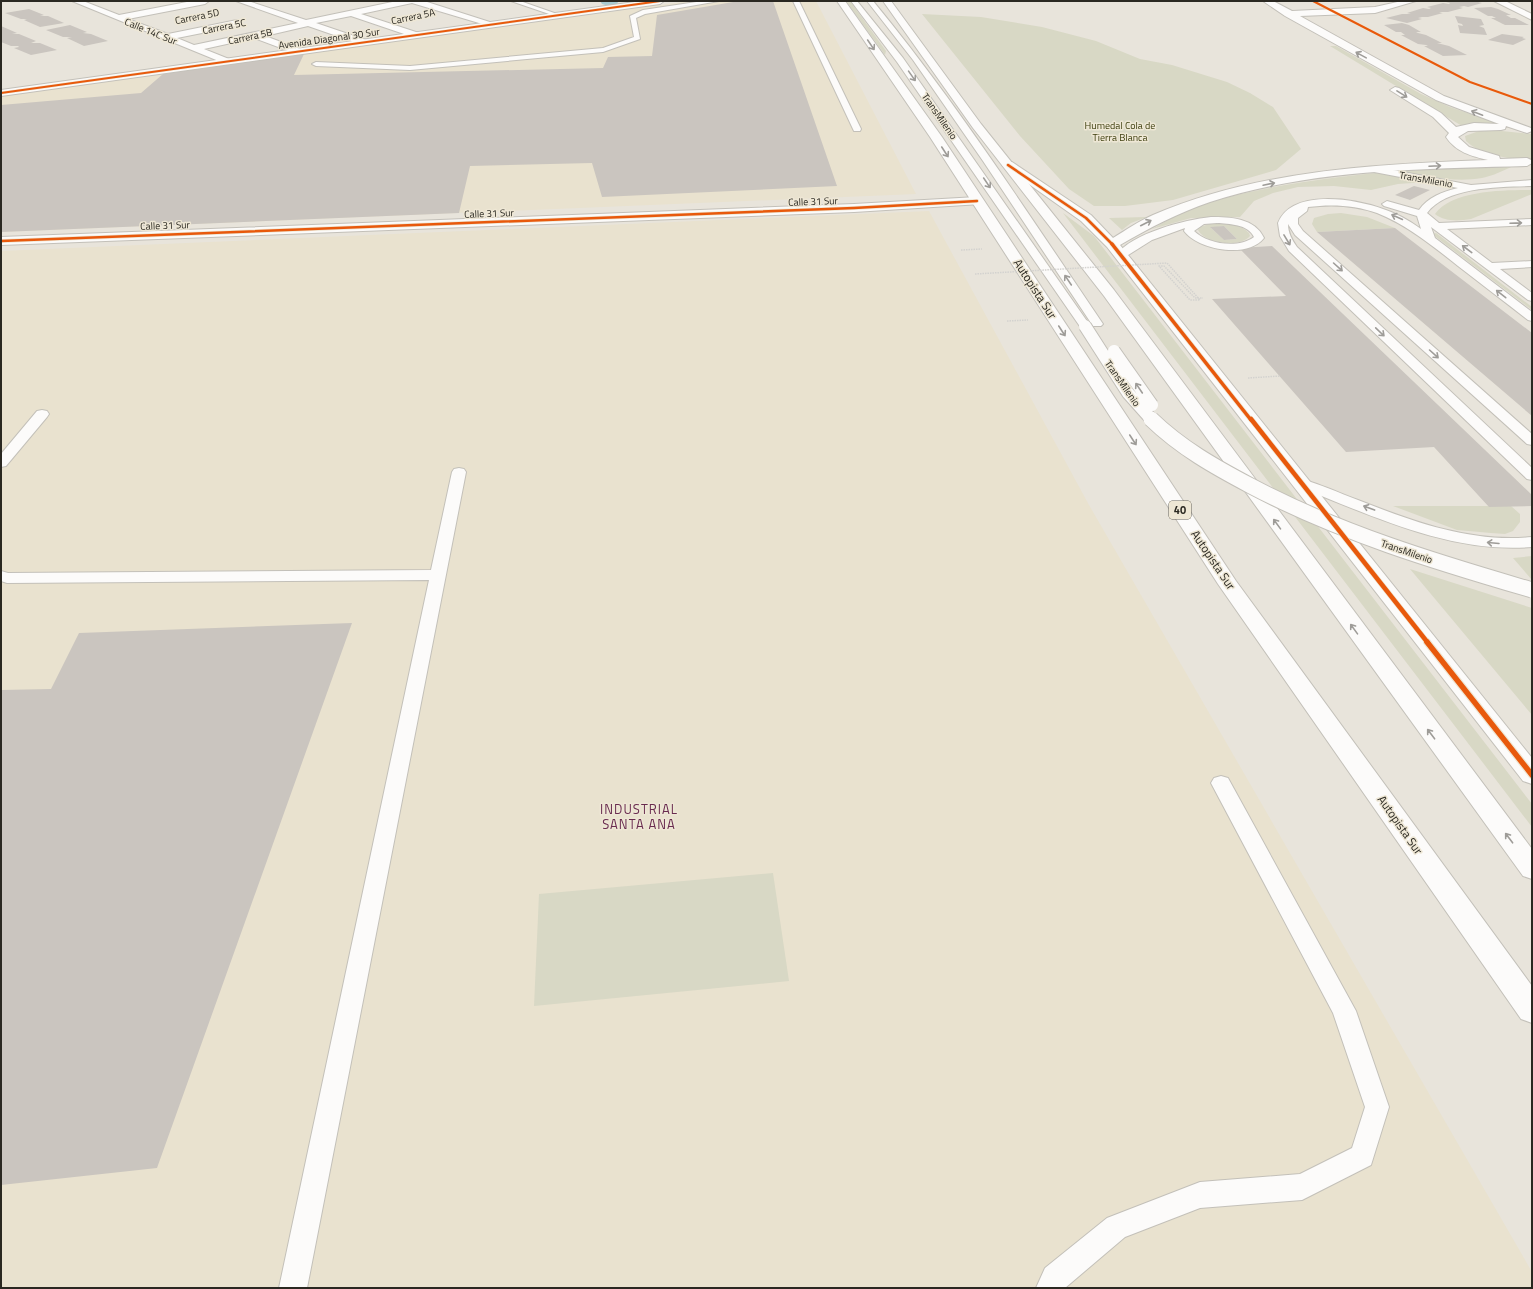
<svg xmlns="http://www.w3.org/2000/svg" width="1533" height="1289" font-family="'Titillium Web',sans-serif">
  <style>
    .built { fill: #e9e2cf }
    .green { fill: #d8d8c5; fill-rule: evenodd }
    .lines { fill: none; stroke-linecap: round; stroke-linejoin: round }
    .canal { fill: #a8cad0; fill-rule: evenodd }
    .building { fill: #cac5bf }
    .lane-casing { stroke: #c3c0b9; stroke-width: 2 }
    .street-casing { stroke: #c3c0b9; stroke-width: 2 }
    .secondary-casing { stroke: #c3c0b9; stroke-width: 2 }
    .highway-casing { stroke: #c3c0b9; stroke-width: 2 }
    .path { stroke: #d3d2cf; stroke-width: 1.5; stroke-dasharray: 1.5 1; stroke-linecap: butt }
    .lane { fill: #fcfbfa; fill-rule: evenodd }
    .street { fill: #fcfbfa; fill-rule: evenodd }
    .secondary { fill: #fcfbfa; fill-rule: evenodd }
    .highway { fill: #fcfbfa; fill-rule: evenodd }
    .lane-bridge-far1-casing { stroke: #c3c0b9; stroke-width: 14; stroke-linecap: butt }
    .lane-bridge-casing { stroke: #c3c0b9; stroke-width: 17; stroke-linecap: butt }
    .path-bridge { stroke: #d3d2cf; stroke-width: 1.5; stroke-dasharray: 1.5 1; stroke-linecap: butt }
    .lane-bridge-far1 { stroke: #fcfbfa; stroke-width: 12 }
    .lane-bridge { stroke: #fcfbfa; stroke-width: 15 }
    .cycleway-far4-casing { stroke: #eee7d5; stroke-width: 3 }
    .cycleway-far3-casing { stroke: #eee7d5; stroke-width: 4 }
    .cycleway-far2-casing { stroke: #eee7d5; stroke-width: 5 }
    .cycleway-far1-casing { stroke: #eee7d5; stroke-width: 6 }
    .cycleway-casing { stroke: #eee7d5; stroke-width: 8 }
    .cycleway-far4 { stroke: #e8590c; stroke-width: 2 }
    .cycleway-far3 { stroke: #e8590c; stroke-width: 2.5 }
    .cycleway-far2 { stroke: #e8590c; stroke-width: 3.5 }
    .cycleway-far1 { stroke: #e8590c; stroke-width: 4.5 }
    .cycleway { stroke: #e8590c; stroke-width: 5.5 }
    .oneway { stroke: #9e9c98 }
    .labels { text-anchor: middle; stroke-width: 3; stroke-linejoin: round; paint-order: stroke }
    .far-street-label { font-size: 10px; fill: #2a2821; stroke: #eee7d5 }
    .far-park-label { font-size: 10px; fill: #3b3d0c; stroke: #eee7d5 }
    .shield { fill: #eee7d5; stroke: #656157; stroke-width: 1 }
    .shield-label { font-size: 11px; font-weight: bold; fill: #2a2821 }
    .street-label { font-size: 12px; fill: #2a2821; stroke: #eee7d5 }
    .neighbourhood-label { font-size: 13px; letter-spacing: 1px; fill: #692b4f; stroke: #eee7d5 }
  </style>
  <rect width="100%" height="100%" fill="#e8e4db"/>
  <path class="built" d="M690 1H816L916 194 1 232V96Z
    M929 211 1089 505 1532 1272V1288H1V251Z"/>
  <path class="green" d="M846 1H850L886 51 885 55Z
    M922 14 981 17 1042 27 1096 41 1140 59 1172 65 1227 82 1250 93 1273 107 1301 149 1276 170 1173 200 1125 206H1094L1069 189 1020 136Z
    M1330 46H1336L1421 94 1450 107 1500 124 1462 126Z
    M1492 130 1532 134V160C1510 159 1482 156 1466 141L1465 136 1479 131Z
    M1514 166C1504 170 1493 176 1482 178 1454 183 1426 176 1399 171Z
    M1376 173 1426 182 1398 184 1371 190 1334 186 1298 187 1273 193 1254 201 1240 217 1191 218 1152 229C1163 223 1175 215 1187 210 1243 189 1317 179 1376 173Z
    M1532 190V194L1471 219C1459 221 1445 222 1435 214 1452 190 1505 190 1532 190Z
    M1063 213 1094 236 1532 804V827Z
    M1341 213 1367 217 1395 228 1317 232 1312 224 1314 218 1328 214Z
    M1147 217 1131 223 1122 230 1109 218Z
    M1209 224C1223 223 1239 223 1249 233L1250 236C1240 248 1205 244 1198 230L1200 227ZM1224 226 1237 239 1224 240 1211 228Z
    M1436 233 1532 307V310L1432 234Z
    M1393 506H1511L1520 514V522L1513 531 1505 534 1491 533 1457 530Z
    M1532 556V580L1513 558Z
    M1410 569 1532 608V715Z
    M773 873 789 981 534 1006 539 894Z"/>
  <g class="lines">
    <path class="canal" d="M600 1H617L618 3 612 7 602 4Z"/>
  </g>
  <path class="building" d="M739 1H773L837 186 602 197 592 163 470 166 459 213 1 232V105L141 93 163 74 304 54 294 75 603 68 608 57 652 56 657 15Z
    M1450 1H1480L1478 2 1482 3 1468 7 1464 6 1459 7 1463 8 1448 12H1442L1439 13H1443L1428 17H1422L1418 18 1422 19 1407 23 1386 18 1402 14H1411L1407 13 1423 8 1429 9 1431 8 1427 7 1443 3 1449 4 1450 3 1446 2Z
    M1491 7 1498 9 1511 15H1506L1511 18H1515L1529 25H1505L1491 18H1496L1492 16H1488L1474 8Z
    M29 9 44 15 40 16H48L64 23 40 27 24 20 27 19H21L5 13Z
    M1455 16 1481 19 1484 25 1479 26 1484 28 1487 35 1460 33 1458 25 1463 26 1462 24 1458 23Z
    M1402 23 1409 25 1421 32H1416L1418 33 1426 35 1442 43H1437L1449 46 1467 55 1443 56 1424 46H1428L1426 45 1418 44 1401 35H1405L1401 32H1396L1384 25Z
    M70 25 87 32 83 33 91 34 108 41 84 46 67 38 72 37H63L46 30Z
    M1 26 17 33 12 34H19L36 41 31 43H40L57 50 31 55 14 48 19 47 18 46H11L1 42Z
    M1502 34 1524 37 1522 38 1526 39 1513 45 1488 40Z
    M1414 186 1430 190 1410 200 1395 195Z
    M1224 226 1237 239 1224 240 1210 227Z
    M1395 228 1532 333V416L1317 232Z
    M1272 246 1532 495V506L1489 507 1434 447 1346 452 1212 299 1286 296 1239 248Z
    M352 623 157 1168 1 1185V690L51 689 79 633Z"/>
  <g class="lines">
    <defs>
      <path id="lane" d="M511 1H520L560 15 555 16Z
        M703 1H719L645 14 636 18 640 39 603 52 410 70 316 66 312 64 316 62 410 66 603 48 634 37 630 16 643 10Z
        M793 1H799L861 129 860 131H854L853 129Z
        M851 1H857L903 58 1089 324 1091 326 1089 328H1081L897 62Z
        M867 1H873C957 103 1029 215 1103 324L1101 326H1093L983 161 913 60Z
        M1377 167 1471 185 1532 180V186C1501 187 1447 186 1427 213L1439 223 1532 219V225L1447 229 1492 263 1532 261V267L1500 269 1532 293V301L1528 300 1431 227 1435 238 1532 312V321L1528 320C1505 302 1481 284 1458 266 1433 246 1407 225 1377 213 1355 205 1331 204 1308 207L1307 211 1298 218V224L1303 231 1532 434V445L1527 444 1295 235 1288 224C1288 233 1292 240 1297 247L1532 468V480L1527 479 1289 251 1280 236 1278 223C1292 188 1355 199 1383 209 1396 213 1410 221 1421 229L1417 216 1384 206 1382 204 1387 201 1419 210C1428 197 1442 192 1458 188L1374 172V168Z
        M1211 217C1230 217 1255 218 1264 238 1248 259 1198 250 1184 231L1185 228 1152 240 1125 257H1117L1116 255C1133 233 1184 220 1211 217ZM1217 223C1229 224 1248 224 1254 237 1238 249 1207 244 1194 231L1204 224Z
        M42 410 47 411 49 414 47 417 6 466 1 467V454L37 411Z
        M459 468 464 469 466 472 307 1288H279L429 580 7 583 1 581V571L8 573 431 570 452 472 454 469Z
        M1301 479C1320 484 1339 493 1358 500 1414 522 1471 543 1532 537V547C1450 554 1371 515 1296 486L1294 483 1296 480Z
        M1221 776 1228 778 1356 1011 1389 1107 1371 1165 1302 1200 1200 1208 1125 1237 1065 1288H1036L1045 1268 1107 1218 1200 1182 1300 1174 1352 1148 1365 1107 1333 1013 1211 783 1214 778Z"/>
      <path id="street" d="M72 1H83L119 15 192 1H209L205 4 128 19 168 34 237 20 241 23 237 26 177 38 194 45 298 23 236 1H248L306 20 397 1H424L496 24 495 26H489L412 3 361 14 419 33V37H413L351 16 316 23 366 40V44H360L308 26 265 36 300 49V53L297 54 254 38 204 49 229 59 231 61 229 63 226 64Z
        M1263 1H1273L1292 11 1375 7 1402 1H1416L1375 13 1300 16 1444 96 1531 128 1532 131 1527 133 1506 126 1505 129 1501 130 1468 131 1458 137 1469 147 1499 156 1500 159 1527 158 1531 160 1532 163 1527 166C1422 169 1311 169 1210 202 1178 213 1149 228 1120 245L1532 758V784L1523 781 1107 247 1081 221 1002 165 1004 162H1012L1091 215 1113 238C1126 230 1139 221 1153 215 1258 170 1375 164 1488 160 1471 156 1456 152 1446 137L1449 133 1433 117 1390 90 1395 87 1399 88 1441 113 1456 127 1474 123 1499 124 1436 100 1285 16Z
        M1494 1H1505L1532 14V20Z
        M977 197 981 198 983 201 981 204 854 212 1 245V237L854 204Z"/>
      <path id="secondary" d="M642 1H664L660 4 1 96V90Z"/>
      <path id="highway" d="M837 1H845L942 137 1236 581 1532 986V1023L1521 1019 1218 584 930 137Z
        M883 1H891L981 124 1114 290 1532 849V879L1523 876 1104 296 973 128Z"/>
    </defs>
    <use href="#lane" class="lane-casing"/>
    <use href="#street" class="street-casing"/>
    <use href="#secondary" class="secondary-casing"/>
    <use href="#highway" class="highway-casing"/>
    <path class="path" d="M961 250 982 249
      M1195 298H1203
      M1007 321 1028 320
      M1248 378 1280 376"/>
    <use href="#lane" class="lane"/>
    <use href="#street" class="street"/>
    <use href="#secondary" class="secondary"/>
    <use href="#highway" class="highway"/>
    <defs>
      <path id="lane-bridge-far1" d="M1085 326 1128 393 1152 420
        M1114 351 1152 405"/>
      <path id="lane-bridge" d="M1151 419C1181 448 1215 467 1251 486 1340 533 1436 562 1532 590"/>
    </defs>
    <use href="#lane-bridge-far1" class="lane-bridge-far1-casing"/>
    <use href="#lane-bridge" class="lane-bridge-casing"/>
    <path class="path-bridge" d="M975 274 1167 263 1200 300H1190L1159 266H1164L1195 298"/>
    <use href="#lane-bridge-far1" class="lane-bridge-far1"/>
    <use href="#lane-bridge" class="lane-bridge"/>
    <defs>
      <path id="cycleway-far4" d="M1313 1 1470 82 1532 104
        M1 93 660 1"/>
      <path id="cycleway-far3" d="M1008 165 1086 218 1113 245
        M1 241 854 208 977 201"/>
      <path id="cycleway-far2" d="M1112 244 1251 420"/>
      <path id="cycleway-far1" d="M1251 419 1428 643"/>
      <path id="cycleway" d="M1427 642 1532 775"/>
    </defs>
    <use href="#cycleway-far4" class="cycleway-far4-casing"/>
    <use href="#cycleway-far3" class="cycleway-far3-casing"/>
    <use href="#cycleway-far2" class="cycleway-far2-casing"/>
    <use href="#cycleway-far1" class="cycleway-far1-casing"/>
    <use href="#cycleway" class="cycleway-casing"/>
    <use href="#cycleway-far4" class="cycleway-far4"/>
    <use href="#cycleway-far3" class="cycleway-far3"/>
    <use href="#cycleway-far2" class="cycleway-far2"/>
    <use href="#cycleway-far1" class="cycleway-far1"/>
    <use href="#cycleway" class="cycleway"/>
  </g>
  <defs><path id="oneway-shaft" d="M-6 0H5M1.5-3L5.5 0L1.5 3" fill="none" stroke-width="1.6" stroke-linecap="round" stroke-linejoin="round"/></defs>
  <g class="oneway">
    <use href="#oneway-shaft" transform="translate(871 45) rotate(56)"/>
    <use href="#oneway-shaft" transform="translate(1361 55) rotate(-151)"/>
    <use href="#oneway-shaft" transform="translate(912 76) rotate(55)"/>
    <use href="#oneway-shaft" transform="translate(1402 94) rotate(32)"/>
    <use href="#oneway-shaft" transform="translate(1477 113) rotate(-159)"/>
    <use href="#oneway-shaft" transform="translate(945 152) rotate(57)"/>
    <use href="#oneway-shaft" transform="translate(1435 166) rotate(-3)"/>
    <use href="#oneway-shaft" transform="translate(987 183) rotate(56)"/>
    <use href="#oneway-shaft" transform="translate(1269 184) rotate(-12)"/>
    <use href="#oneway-shaft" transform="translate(1397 217) rotate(-156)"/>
    <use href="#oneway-shaft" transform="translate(1146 223) rotate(-27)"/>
    <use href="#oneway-shaft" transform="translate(1516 223) rotate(-2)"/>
    <use href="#oneway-shaft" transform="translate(1287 240) rotate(59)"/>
    <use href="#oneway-shaft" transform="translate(1467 249) rotate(-143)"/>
    <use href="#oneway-shaft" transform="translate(1338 267) rotate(42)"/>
    <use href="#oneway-shaft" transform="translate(1068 280) rotate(-124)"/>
    <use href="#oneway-shaft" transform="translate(1501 294) rotate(-142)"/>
    <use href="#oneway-shaft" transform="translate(1062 331) rotate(57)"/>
    <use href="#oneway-shaft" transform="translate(1380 332) rotate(44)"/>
    <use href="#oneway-shaft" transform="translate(1434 354) rotate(42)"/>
    <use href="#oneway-shaft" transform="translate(1139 388) rotate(-124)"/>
    <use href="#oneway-shaft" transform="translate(1133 440) rotate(57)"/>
    <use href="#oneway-shaft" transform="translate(1369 508) rotate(-160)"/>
    <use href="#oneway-shaft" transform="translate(1277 524) rotate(-126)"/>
    <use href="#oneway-shaft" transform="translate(1493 543) rotate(-175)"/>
    <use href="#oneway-shaft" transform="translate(1354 629) rotate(-126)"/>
    <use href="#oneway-shaft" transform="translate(1431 734) rotate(-127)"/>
    <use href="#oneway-shaft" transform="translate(1509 838) rotate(-127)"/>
  </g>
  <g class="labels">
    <g class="far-street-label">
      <text transform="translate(197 16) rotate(-11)" y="4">Carrera 5D</text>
      <text transform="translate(413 16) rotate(-12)" y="4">Carrera 5A</text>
      <text transform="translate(224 26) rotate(-11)" y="4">Carrera 5C</text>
      <text transform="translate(151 31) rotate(22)" y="4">Calle 14C Sur</text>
      <text transform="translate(250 36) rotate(-12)" y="4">Carrera 5B</text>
      <text transform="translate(329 38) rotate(-8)" y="4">Avenida Diagonal 30 Sur</text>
      <text transform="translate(940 116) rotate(55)" y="4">TransMilenio</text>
      <text transform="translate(1426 179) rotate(10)" y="4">TransMilenio</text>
      <text transform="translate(813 201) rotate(-2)" y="4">Calle 31 Sur</text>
      <text transform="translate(489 213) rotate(-2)" y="4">Calle 31 Sur</text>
      <text transform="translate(165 225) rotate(-2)" y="4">Calle 31 Sur</text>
      <text transform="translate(1123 383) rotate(55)" y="4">TransMilenio</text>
      <text transform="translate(1407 551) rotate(19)" y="4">TransMilenio</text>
    </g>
    <g class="far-park-label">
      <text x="1120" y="129">Humedal Cola de<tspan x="1120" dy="12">Tierra Blanca</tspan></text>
    </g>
    <rect class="shield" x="1169" y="501" width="22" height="18" rx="3"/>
    <g class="shield-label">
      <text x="1180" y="514">40</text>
    </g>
    <g class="street-label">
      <text transform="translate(1035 289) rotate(57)" y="4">Autopista Sur</text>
      <text transform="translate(1213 560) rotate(56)" y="4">Autopista Sur</text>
      <text transform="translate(1400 825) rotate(55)" y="4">Autopista Sur</text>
    </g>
    <g class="neighbourhood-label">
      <text x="639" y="814">INDUSTRIAL<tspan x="639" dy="15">SANTA ANA</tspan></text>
    </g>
  </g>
  <rect width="1533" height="1289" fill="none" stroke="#2a2821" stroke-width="4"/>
</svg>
